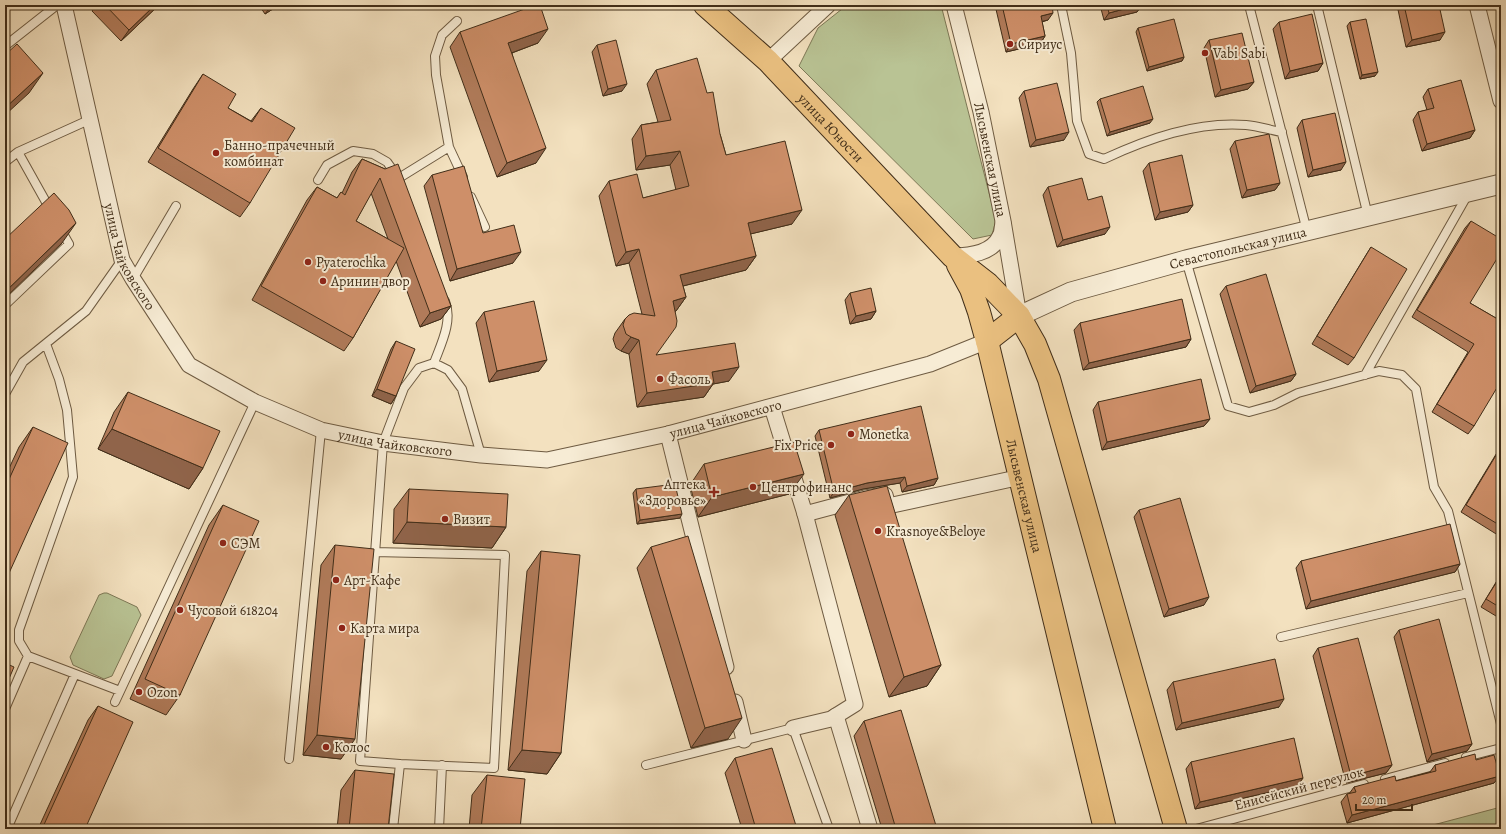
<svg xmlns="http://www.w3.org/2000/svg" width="1506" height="834" font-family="Alegreya,serif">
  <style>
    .green { fill: #b9c394; stroke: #7d7856 }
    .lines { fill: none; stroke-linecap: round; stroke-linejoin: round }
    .service-casing { stroke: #6e5b42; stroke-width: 10 }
    .minor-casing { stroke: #6e5b42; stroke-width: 17 }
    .tertiary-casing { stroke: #6e5b42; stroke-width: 21 }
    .primary-casing { stroke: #412e19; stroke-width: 24 }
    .service { stroke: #f7ecd5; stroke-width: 8 }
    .minor { stroke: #f7ecd5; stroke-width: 15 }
    .tertiary { stroke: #f7ecd5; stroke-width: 19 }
    .primary { stroke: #eac080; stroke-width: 22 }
    .wall { fill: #b17b5a; stroke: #412e19; fill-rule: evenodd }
    .shaded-wall { fill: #90644a; stroke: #412e19 }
    .building { fill: #ce8f69; stroke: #412e19 }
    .poi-dot { fill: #8f2418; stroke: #f7ecd5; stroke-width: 1.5 }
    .labels { text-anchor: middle; stroke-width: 4; stroke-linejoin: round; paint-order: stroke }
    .poi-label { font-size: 14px; fill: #412e19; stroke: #f7ecd5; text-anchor: start }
    .street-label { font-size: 14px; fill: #412e19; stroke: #f7ecd5 }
  </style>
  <rect width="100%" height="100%" fill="#f3e1bf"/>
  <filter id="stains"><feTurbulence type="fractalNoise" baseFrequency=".005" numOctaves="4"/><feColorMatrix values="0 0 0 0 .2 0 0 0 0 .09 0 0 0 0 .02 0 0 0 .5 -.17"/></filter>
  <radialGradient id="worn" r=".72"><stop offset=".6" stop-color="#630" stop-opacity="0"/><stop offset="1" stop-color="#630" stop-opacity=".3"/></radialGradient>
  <path class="green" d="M847 5H941L996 220 992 235 973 239 799 66 818 28Z
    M104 593H107L137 607 141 615 112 676 104 679 73 665 70 657 99 595Z
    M1501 807V829H1418Z"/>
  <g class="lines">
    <defs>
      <path id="service" d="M1061 5 1071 53 1077 121 1089 154 1104 159C1147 139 1197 121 1246 125 1258 126 1270 130 1282 132
        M1249 5 1307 231
        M1317 5 1368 216
        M457 21 442 35 435 56 436 75 449 147 463 177
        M5 46 57 5
        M18 152 51 211
        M5 162 18 152 91 119
        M399 178 449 147
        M318 180 327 165 353 151 373 154 387 162 397 176
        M471 197 485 227
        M1186 260 1228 406 1249 412 1274 405 1298 393 1379 371 1402 375 1416 389 1434 487 1448 511 1501 724
        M133 279 176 206
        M5 305 69 244 61 230
        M46 344 59 379 67 410 73 477 19 630V641L28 656 120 691
        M434 363C441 344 453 321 445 301
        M1365 375 1468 194
        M5 394 23 362 86 311 122 260
        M374 552 505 555 494 768 400 764
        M1281 637 1468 593
        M115 702 255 402
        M5 709 28 656
        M1466 757 1501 748
        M289 759 321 430
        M646 765 793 728 829 829
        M1385 779 1445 763
        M7 829 75 674
        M393 829 400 764 360 761 383 443 404 388 419 368 434 363 448 370 462 389 481 455
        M439 829 442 765
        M1196 829 1364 784"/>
      <g id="minor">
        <path id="s1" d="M64 5 122 260 133 279 189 365 255 402 321 430 383 443 481 455 547 460 668 434 930 364 987 341"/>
        <path id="s2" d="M954 5 981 112 1003 221 1019 316"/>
        <path d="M1477 5 1501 101"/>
        <path d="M768 61 828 5"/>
        <path d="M952 256C969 256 992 254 1000 236 1002 233 1002 227 1003 223"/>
        <path d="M772 407 805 514 865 498 885 495 888 506 1021 477"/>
        <path d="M668 434 726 667"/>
        <path d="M735 702 744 740"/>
        <path d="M836 716 870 829"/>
        <path d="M793 728 831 719 855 704 805 514"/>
      </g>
      <g id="tertiary">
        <path id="s3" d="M1019 316 1071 292 1186 260 1501 184"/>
      </g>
      <g id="primary">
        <path id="s4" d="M705 5 768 61 952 256 988 284 1019 316 1035 344 1049 379 1176 829"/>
        <path id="s5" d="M958 265 971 289 979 312 987 341 1105 829"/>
        <path d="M987 341 1019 316"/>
      </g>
    </defs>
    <use href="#service" class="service-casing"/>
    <use href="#minor" class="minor-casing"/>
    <use href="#tertiary" class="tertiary-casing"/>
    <use href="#primary" class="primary-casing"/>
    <use href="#service" class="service"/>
    <use href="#minor" class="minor"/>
    <use href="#tertiary" class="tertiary"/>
    <use href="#primary" class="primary"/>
  </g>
  <path class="wall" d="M96 5H159L121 41 92 11Z
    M259 5H279L265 14Z
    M995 5H1052L1048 20 1042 22 1045 36 1040 44 1006 52Z
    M1100 5H1142L1137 12 1104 20Z
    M1397 5H1439L1440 40 1406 47Z
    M1279 22 1323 63 1318 71 1285 79 1273 29Z
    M1350 22 1375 76 1360 79 1347 26Z
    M1138 28 1184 57 1182 61 1147 71 1136 32Z
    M460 32 538 43 512 53 536 163 497 177 450 47Z
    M1209 40 1254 82 1248 89 1215 97 1204 48Z
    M597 45 622 91 603 96 592 52Z
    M656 70 720 134 726 155 792 224 750 234 756 256 746 270 683 286 686 297 676 311 675 312 656 355 729 381 713 384 704 397 637 407 629 354 621 351 616 348 613 339 615 333 625 319 642 314 629 263 616 266 599 196 609 181 643 198 676 190 670 165 636 170 632 139 641 125 658 122 647 84Z
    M203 74 228 108 251 121 261 108 250 203 240 217 148 162 193 89Z
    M1428 89 1475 130 1470 138 1422 151 1413 120 1418 112 1427 110 1423 97Z
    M1024 91 1064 140 1030 147 1019 98Z
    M1100 99 1150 123 1107 136 1097 102Z
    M1302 120 1341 170 1308 177 1297 128Z
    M1235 141 1280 183 1275 190 1242 198 1230 149Z
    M362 159 385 169 451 306 441 319 420 327 396 261 353 338 344 351 252 300 307 200 317 187 337 198 341 192 342 193 352 172ZM371 193 388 239 356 221Z
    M1149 163 1193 205 1188 212 1155 220 1143 171Z
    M432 175 483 233 513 263 450 281 424 186Z
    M1048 187 1088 200 1105 234 1057 247 1043 195Z
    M1471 221 1470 303 1501 321 1474 426 1468 434 1432 412 1468 352 1412 317 1465 228Z
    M1371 247 1354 358 1348 365 1312 344 1366 255Z
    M1226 286 1296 374 1291 381 1250 393 1220 294Z
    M850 293 876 311 871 319 850 324 845 300Z
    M484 312 539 371 489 382 476 323Z
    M1080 323 1191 339 1186 347 1083 370 1074 330Z
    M396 341V396L391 404 372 396 391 349Z
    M128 392 203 468 189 489 98 449 114 412Z
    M1098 402 1210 419 1204 426 1102 450 1093 410Z
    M33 427 5 582V477L19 447Z
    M819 430 938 478 934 485 902 492 900 483 863 489 830 498 815 436Z
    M1501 446V537L1461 512Z
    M704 464 789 494 698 517 690 485Z
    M409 489 506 527 492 548 393 543 394 509Z
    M636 489 680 518 637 524 633 493Z
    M849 495 941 665 927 686 889 697 835 515Z
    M223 505 180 695 166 715 130 699 209 525Z
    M1139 510 1204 605 1164 617 1134 517Z
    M335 545 341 759 303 755 321 565Z
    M651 547 728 739 691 748 637 568Z
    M541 551 561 753 547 774 508 770 527 571Z
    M1301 561 1460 564 1455 572 1306 609 1296 568Z
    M1501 574V619L1481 607Z
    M1399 630 1472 744 1467 751 1427 762 1394 637Z
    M1318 648 1392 765 1386 773 1346 783 1313 656Z
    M1173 682 1279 707 1176 730 1167 690Z
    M98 706 85 829H38L88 720Z
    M864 721 937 829H882L854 736Z
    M735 758 797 829H742L725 773Z
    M1476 760 1494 783 1347 823 1341 802 1347 794H1349L1354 787 1396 781 1430 772 1435 765Z
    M1191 762 1303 778 1297 786 1195 809 1186 769Z
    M355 770 388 829H337L341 790Z
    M487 775 520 829H469L472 795Z"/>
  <path class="shaded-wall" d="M155 5H159L121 41 129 30Z
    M276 5H279L265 14 268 10Z
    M1139 5H1142L1137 12 1104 20 1109 13Z
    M1053 13 1048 20 1035 23 1041 16Z
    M548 29 538 43 498 58 508 43Z
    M1445 32 1440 40 1406 47 1412 40Z
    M1045 36 1040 44 1006 52 1011 44Z
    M1184 57 1182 61 1147 71 1149 67Z
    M1323 63 1318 71 1285 79 1290 71Z
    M1378 72 1375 76 1360 79 1362 75Z
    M43 73 29 93 5 115V108Z
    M1254 82 1248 89 1215 97 1221 90Z
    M627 84 622 91 603 96 608 89Z
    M1153 119 1150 123 1107 136 1110 132Z
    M1475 130 1470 138 1422 151 1427 144Z
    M1069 132 1064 140 1030 147 1036 140Z
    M546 148 536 163 497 177 507 163Z
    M680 151 670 165 636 170 646 156Z
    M1346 162 1341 170 1308 177 1313 170Z
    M1280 183 1275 190 1242 198 1247 190Z
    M1193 205 1188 212 1155 220 1160 212Z
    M802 210 792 224 738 237 748 223Z
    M76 223 62 243 5 298V292Z
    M1110 227 1105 234 1057 247 1063 240Z
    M639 249 629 263 616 266 626 252Z
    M521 252 513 263 450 281 457 269Z
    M756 256 746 270 671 289 680 275Z
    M686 297 676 311 663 315 673 301Z
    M451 306 441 319 420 327 430 313Z
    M876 311 871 319 850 324 856 316Z
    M631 337 639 340 629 354 621 351Z
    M1191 339 1186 347 1083 370 1089 363Z
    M547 360 539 371 489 382 497 371Z
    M739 367 729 381 713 384 704 397 637 407 647 393 712 372Z
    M1296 374 1291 381 1250 393 1256 386Z
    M377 389 396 396 391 404 372 396Z
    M1210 419 1204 426 1102 450 1107 442Z
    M112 429 203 468 189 489 98 449Z
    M804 474 789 494 698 517 712 497Z
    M905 477 900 483 863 489 830 498 834 492 867 483Z
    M938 478 934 485 902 492 907 486Z
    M682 514 680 518 637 524 640 520Z
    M407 522 506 527 492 548 393 543Z
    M1460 564 1455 572 1306 609 1311 601Z
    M1209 597 1204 605 1164 617 1169 609Z
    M941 665 927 686 889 697 904 677Z
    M1284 699 1279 707 1176 730 1182 723Z
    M742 718 728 739 691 748 705 728Z
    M317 735 355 739 341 759 303 755Z
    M1472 744 1467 751 1427 762 1432 754Z
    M522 750 561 753 547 774 508 770Z
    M1392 765 1386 773 1346 783 1351 776Z
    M1500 776 1494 783 1347 823 1352 815Z
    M1303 778 1297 786 1195 809 1200 802Z"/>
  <path class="building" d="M105 5H155L129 30Z
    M264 5H276L268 10Z
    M536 5H540L548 29 508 43 546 148 507 163 460 32Z
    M1002 5H1052L1053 13 1041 16 1045 36 1011 44Z
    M1107 5H1139L1109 13Z
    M1404 5H1439L1445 32 1412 40Z
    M1312 14 1323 63 1290 71 1279 22Z
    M1174 19 1184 57 1149 67 1138 28Z
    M1366 19 1378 72 1362 75 1350 22Z
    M1242 33 1254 82 1221 90 1209 40Z
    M616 40 627 84 608 89 597 45Z
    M17 44 43 73 5 108V55Z
    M697 58 707 93 713 92 720 134 726 155 785 141 802 210 748 223 756 256 680 275 686 297 673 301 677 321 676 327 656 355 735 343 739 367 712 372 714 383 647 393 639 340 631 337 626 334 623 325 625 319 629 315 634 313 655 316 639 249 626 252 609 181 637 174 643 198 689 186 680 151 646 156 641 125 671 120 656 70Z
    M203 74 236 94 228 108 252 122 261 108 295 128 250 203 158 148Z
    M1461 80 1475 130 1427 144 1418 112 1434 108 1428 89Z
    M1057 83 1069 132 1036 140 1024 91Z
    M1143 86 1153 119 1110 132 1100 99Z
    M1335 113 1346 162 1313 170 1302 120Z
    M1269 134 1280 183 1247 190 1235 141Z
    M1182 155 1193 205 1160 212 1149 163Z
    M362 159 385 169 398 164 451 306 430 313 380 178 356 221 404 248 353 338 261 286 317 187 337 198 341 192 345 195Z
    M464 166 483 233 514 225 521 252 457 269 432 175Z
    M1082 178 1088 200 1102 196 1110 227 1063 240 1048 187Z
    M54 193 69 210 76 223 5 292V239Z
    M1471 221 1501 239V252L1470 303 1501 321V381L1474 426 1437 404 1474 344 1417 310Z
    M1371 247 1407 269 1354 358 1317 336Z
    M1266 274 1296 374 1256 386 1226 286Z
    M871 288 876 311 856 316 850 293Z
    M1182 299 1191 339 1089 363 1080 323Z
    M534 301 547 360 497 371 484 312Z
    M396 341 415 349 396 396 377 389Z
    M1201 379 1210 419 1107 442 1098 402Z
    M128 392 220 431 203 468 112 429Z
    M921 406 938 478 907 486 905 477 867 483 834 492 819 430Z
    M33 427 68 443 5 582V488Z
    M794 442 804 474 712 497 704 464Z
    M1501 447V526L1466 505Z
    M675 484 682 514 640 520 636 489Z
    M887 486 941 665 904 677 849 495Z
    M409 489 508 494 506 527 407 522Z
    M1180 498 1209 597 1169 609 1139 510Z
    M223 505 259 521 180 695 145 679Z
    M1450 524 1460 564 1311 601 1301 561Z
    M688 536 742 718 705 728 651 547Z
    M335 545 374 549 355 739 317 735Z
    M541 551 580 555 561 753 522 750Z
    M1501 575V608L1486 599Z
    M1439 619 1472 744 1432 754 1399 630Z
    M1358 638 1392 765 1351 776 1318 648Z
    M1275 659 1284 699 1182 723 1173 682Z
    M5 663 14 667 5 688Z
    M98 706 133 722 85 829H42Z
    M901 710 937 829H896L864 721Z
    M1294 738 1303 778 1200 802 1191 762Z
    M772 748 797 829H756L735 758Z
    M1475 754 1476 760 1494 755 1500 776 1352 815 1347 794 1356 792 1354 787 1395 776 1396 781 1436 771 1435 765Z
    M355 770 394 774 388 829H349Z
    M487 775 525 779 520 829H481Z"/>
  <g class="poi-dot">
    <circle cx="1010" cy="44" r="4"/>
    <circle cx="1205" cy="53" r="4"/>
    <circle cx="216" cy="153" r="4"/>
    <circle cx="308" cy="262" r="4"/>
    <circle cx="323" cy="281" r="4"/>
    <circle cx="660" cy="379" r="4"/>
    <circle cx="851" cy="434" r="4"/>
    <circle cx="831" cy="445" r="4"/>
    <circle cx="753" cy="487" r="4"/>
    <path d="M712 486h4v4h4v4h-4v4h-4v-4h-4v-4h4z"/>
    <circle cx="445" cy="519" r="4"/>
    <circle cx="878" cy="531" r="4"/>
    <circle cx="223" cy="543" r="4"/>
    <circle cx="336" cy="580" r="4"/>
    <circle cx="180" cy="610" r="4"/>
    <circle cx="342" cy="628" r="4"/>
    <circle cx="139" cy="692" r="4"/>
    <circle cx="326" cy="747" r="4"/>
  </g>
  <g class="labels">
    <g class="poi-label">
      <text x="1018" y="49">Сириус</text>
      <text x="1213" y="58">Vabi Sabi</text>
      <text x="224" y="150">Банно-прачечный<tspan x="224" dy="16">комбинат</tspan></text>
      <text x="316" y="267">Pyaterochka</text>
      <text x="331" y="286">Аринин двор</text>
      <text x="668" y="384">Фасоль</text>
      <text x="859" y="439">Monetka</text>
      <text x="823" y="450" text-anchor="end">Fix Price</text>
      <text x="706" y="489" text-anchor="end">Аптека<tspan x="706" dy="16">«Здоровье»</tspan></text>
      <text x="761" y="492">Центрофинанс</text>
      <text x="453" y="524">Визит</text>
      <text x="886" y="536">Krasnoye&amp;Beloye</text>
      <text x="231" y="548">СЭМ</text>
      <text x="344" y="585">Арт-Кафе</text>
      <text x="188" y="615">Чусовой 618204</text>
      <text x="350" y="633">Карта мира</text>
      <text x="147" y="697">Ozon</text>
      <text x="334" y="752">Колос</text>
    </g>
    <g class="street-label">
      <text dy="5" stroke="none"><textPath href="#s4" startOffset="176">улица Юности</textPath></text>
      <text dy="5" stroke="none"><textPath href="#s2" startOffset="159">Лысьвенская улица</textPath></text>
      <text dy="5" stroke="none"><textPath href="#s3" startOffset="230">Севастопольская улица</textPath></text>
      <text dy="5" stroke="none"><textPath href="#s1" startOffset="261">улица Чайковского</textPath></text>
      <text dy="5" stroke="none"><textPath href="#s1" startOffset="945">улица Чайковского</textPath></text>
      <text dy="5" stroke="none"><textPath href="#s1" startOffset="609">улица Чайковского</textPath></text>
      <text dy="5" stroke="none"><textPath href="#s5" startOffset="241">Лысьвенская улица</textPath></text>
      <text transform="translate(1299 788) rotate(-15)" y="5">Енисейский переулок</text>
    </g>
  </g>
  <rect width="1506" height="834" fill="none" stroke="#f3e1bf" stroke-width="20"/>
  <rect x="6" y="6" width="1494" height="822" fill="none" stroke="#412e19" stroke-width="2"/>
  <rect x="10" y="10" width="1486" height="814" fill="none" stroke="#412e19"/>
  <path d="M1356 804v6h56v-6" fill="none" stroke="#412e19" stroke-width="2"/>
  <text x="1362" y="804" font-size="12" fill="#412e19" stroke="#f7ecd5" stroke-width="3" paint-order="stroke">20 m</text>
  <rect width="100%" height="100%" filter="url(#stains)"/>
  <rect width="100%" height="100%" fill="url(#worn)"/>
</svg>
